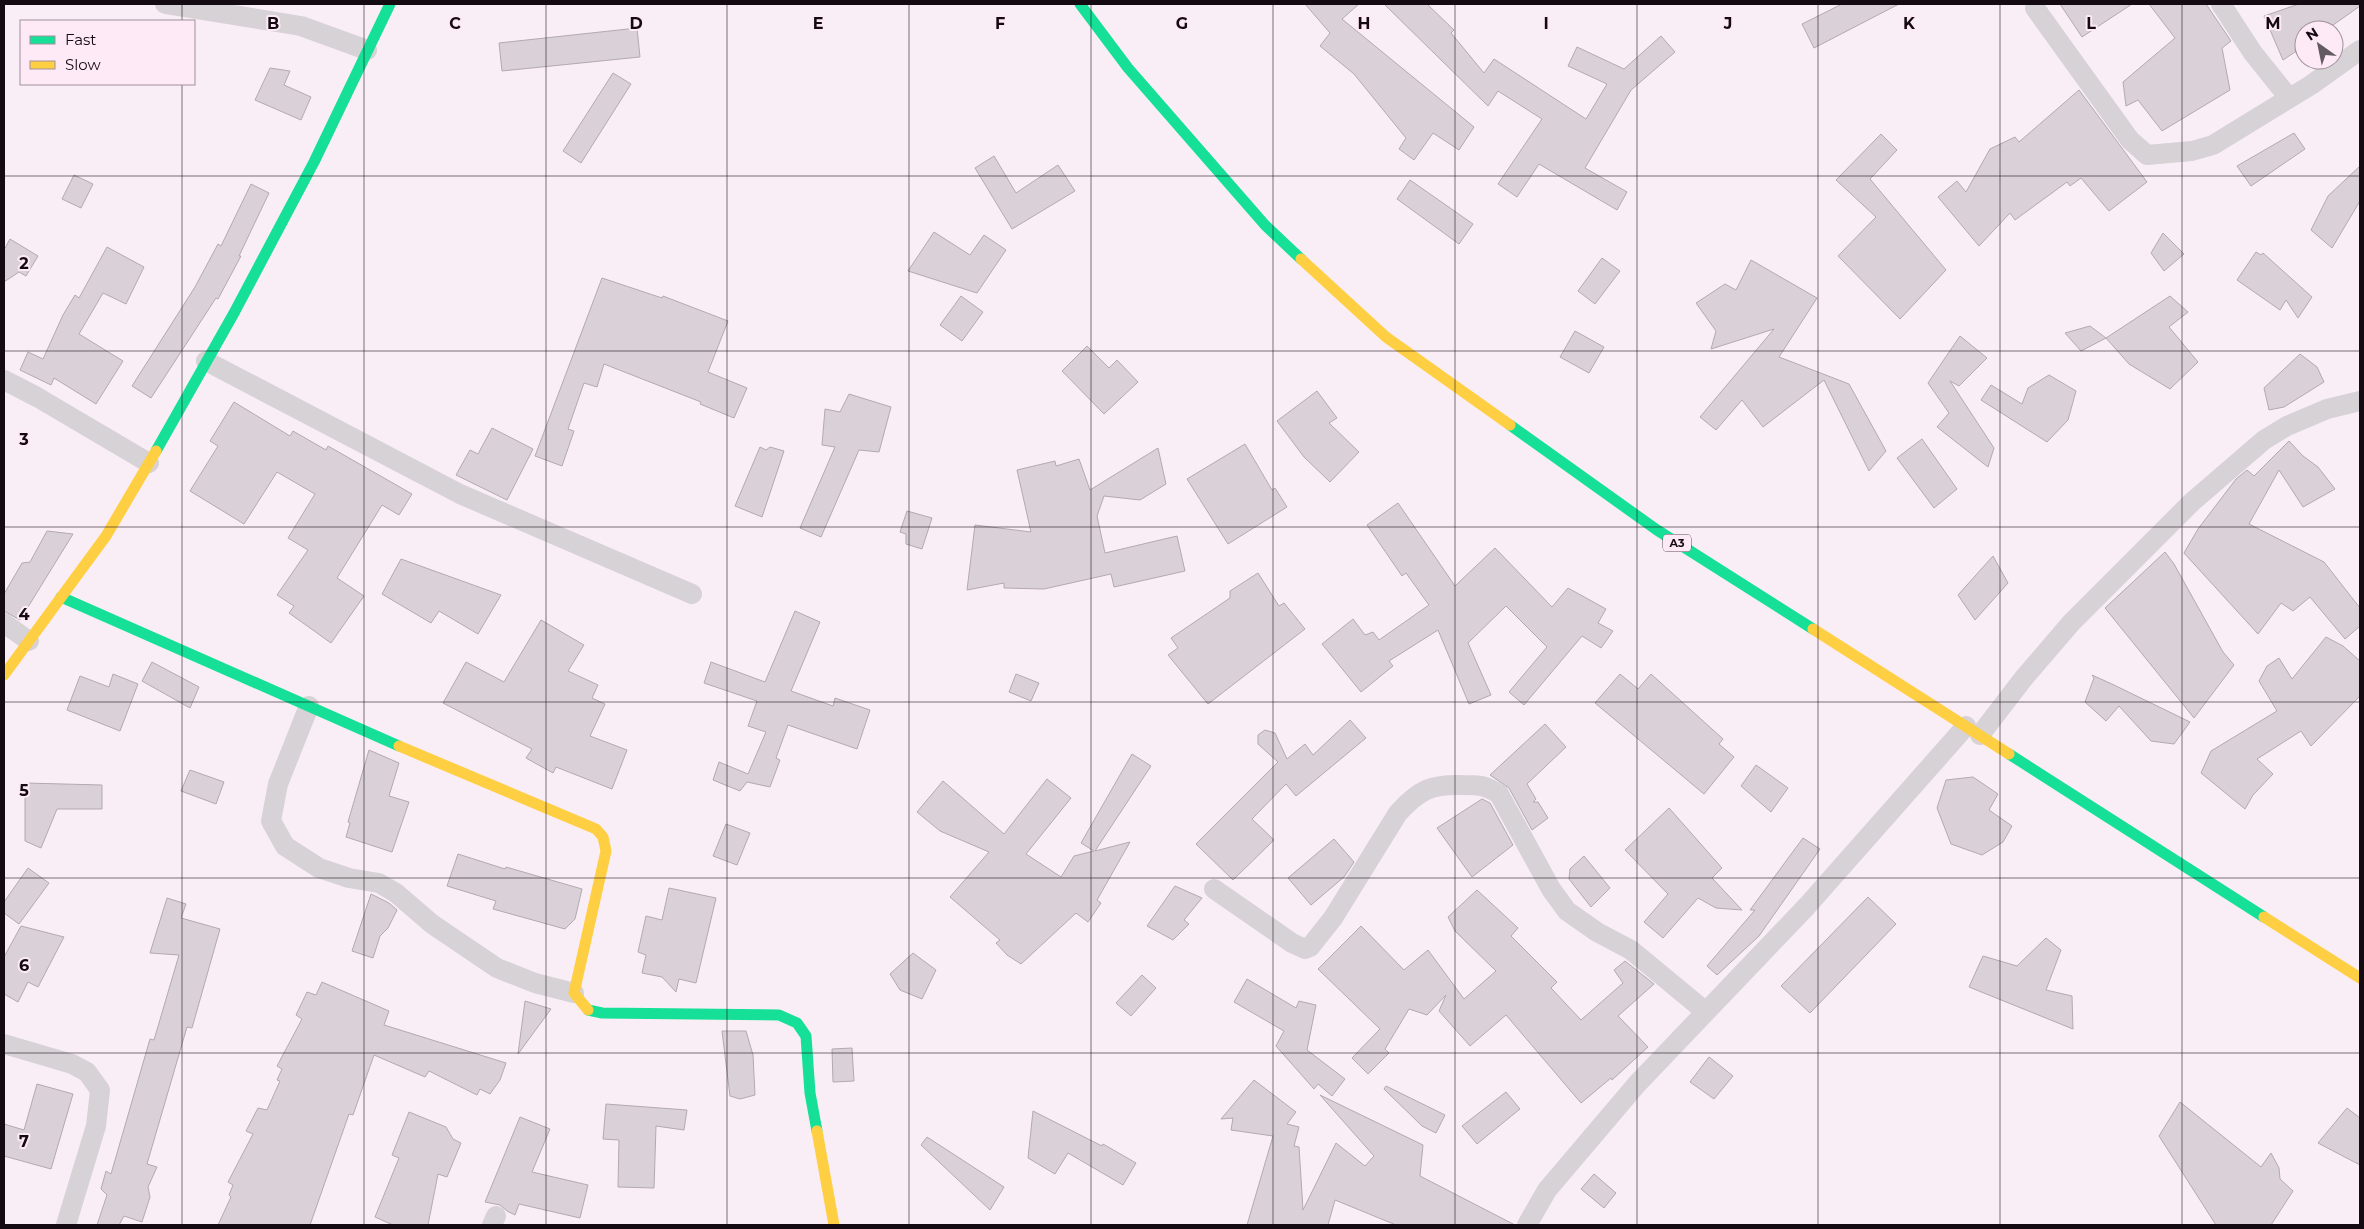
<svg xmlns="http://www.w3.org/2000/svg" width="2364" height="1229" font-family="Montserrat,sans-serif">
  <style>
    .building { fill: #d9d0d8; stroke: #b2a9b1 }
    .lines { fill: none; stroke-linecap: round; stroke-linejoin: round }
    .street { stroke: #d6d2d5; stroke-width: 20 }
    .fast { stroke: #16e098; stroke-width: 11 }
    .slow { stroke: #ffcf43; stroke-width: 11 }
    .grid { fill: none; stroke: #140a11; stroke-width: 1; stroke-opacity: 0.55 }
    .labels { text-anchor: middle; stroke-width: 4; stroke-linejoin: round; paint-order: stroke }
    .shield { fill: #feeaf7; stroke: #5a4d56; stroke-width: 1 }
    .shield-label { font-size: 11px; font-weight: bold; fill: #140a11 }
    .grid-label { font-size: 16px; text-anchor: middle; font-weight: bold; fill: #140a11; stroke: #feeaf7; stroke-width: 4; stroke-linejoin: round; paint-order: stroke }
  </style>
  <rect width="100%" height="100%" fill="#faeef6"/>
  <path class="building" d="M1305 4H1359L1342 19 1474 127 1459 150 1433 133 1414 160 1399 149 1406 138 1354 74 1320 46 1330 33Z
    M1384 4H1427L1454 30 1451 33 1484 73 1494 59 1586 119 1607 84 1568 66 1577 47 1624 69 1661 36 1675 52 1631 90 1585 168 1627 192 1617 210 1539 164 1517 197 1498 184 1542 119 1498 91 1488 106Z
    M1842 4H1899L1814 48 1802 24Z
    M2060 4H2132L2082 37Z
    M2149 4H2206L2231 41 2222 48 2230 90 2162 131 2138 100 2126 106 2123 82 2175 38Z
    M2299 4H2360V6L2326 30H2304V46L2283 60 2264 16Z
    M637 28 640 57 502 71 499 43Z
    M270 68 290 71 284 85 311 97 301 120 255 100Z
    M613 73 631 84 581 163 563 151Z
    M2079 90 2147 182 2109 211 2081 178 2070 186 2067 182 2015 220 2010 213 1979 246 1938 197 1957 181 1966 192 1990 149 2015 137 2019 142Z
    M2294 133 2305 149 2251 186 2237 166Z
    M1881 134 1897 150 1870 179 1946 270 1900 319 1838 256 1876 217 1836 180Z
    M994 156 1016 193 1058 165 1075 191 1012 229 975 168Z
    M2360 166V201L2332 248 2311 230 2328 196Z
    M74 175 93 184 81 208 62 199Z
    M1410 180 1473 224 1459 244 1397 199Z
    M251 184 269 193 239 256H241L218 299 216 298 151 398 132 386 195 287 218 244 221 246Z
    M934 232 970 255 984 235 1006 250 977 293 908 271Z
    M2163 233 2184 254 2164 271 2151 253Z
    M10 239 38 256 26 276 19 272 4 282V250Z
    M107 247 144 267 126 304 103 293 79 334 123 361 96 404 54 378 51 385 20 370 28 352 43 359 63 315 75 295 79 298Z
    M2256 252 2261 255 2263 253 2312 297 2298 318 2286 300 2280 310 2237 280Z
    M1602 258 1620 271 1595 304 1578 291Z
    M1751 260 1817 298 1779 357 1849 384 1886 451 1869 471 1824 380 1763 427 1742 400 1716 430 1700 417 1774 329 1711 349 1716 331 1696 303 1725 284 1736 290Z
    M602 278 662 298 663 296 728 321 708 372 747 388 734 418 700 404 701 402 604 364 597 387 584 383 568 429 574 431 562 466 535 456Z
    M961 296 983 312 962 341 940 325Z
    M2170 296 2188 312 2169 327 2198 362 2170 389 2129 364 2106 338Z
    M2090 326 2106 338 2081 351 2065 333Z
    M1575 331 1604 347 1589 373 1560 357Z
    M1960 336 1987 358 1959 386 1950 381 1994 448 1988 467 1937 427 1949 413 1928 383Z
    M1087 346 1109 368 1117 360 1138 382 1104 414 1062 371Z
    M2300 354 2317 367 2324 382 2284 407 2269 410 2264 388Z
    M2049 375 2076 391 2068 420 2047 442 1981 400 1991 385 2022 404 2028 388Z
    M1317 391 1337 418 1329 423 1359 452 1330 482 1304 457 1277 421Z
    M849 394 891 407 879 452 859 450 821 537 800 528 835 447 822 445 825 409 840 412Z
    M234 402 290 436 293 431 326 450 328 446 412 494 399 515 382 505 337 578 364 596 331 643 289 613 294 606 277 595 308 550 288 538 315 494 277 472 244 524 190 491 218 446 210 441Z
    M492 428 533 449 507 500 456 475 470 450 478 454Z
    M1922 439 1957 489 1934 508 1897 458Z
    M2289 441 2303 456 2318 467 2335 489 2303 507 2279 470 2249 524 2324 562 2360 608V626L2345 639 2310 597 2293 611 2281 603 2258 634 2184 553 2198 529 2236 479 2247 470 2254 476Z
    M1245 444 1272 490 1275 488 1287 507 1228 544 1187 479Z
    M760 447 766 450 770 447 784 451 762 517 735 506Z
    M1158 448 1166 484 1140 500 1104 496 1097 516 1105 553 1177 536 1185 571 1114 587 1111 574 1044 589 1004 588V583L967 590 975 525 1031 532 1017 470 1055 461 1056 466 1079 459 1090 490Z
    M1398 503 1455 586 1495 548 1552 607 1568 588 1606 609 1598 623 1613 631 1601 648 1582 636 1524 705 1509 692 1547 647 1506 606 1468 643 1491 695 1469 704 1438 630 1389 661 1393 666 1361 692 1322 644 1353 619 1365 635 1373 632 1379 640 1429 605 1406 573 1402 576 1367 525Z
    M907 511 932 518 922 549 906 544V534L900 532Z
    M47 531 73 534 20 620 4 611V594L22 563 30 562Z
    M2165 552 2174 564 2223 652 2234 665 2194 718 2105 608Z
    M1993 556 2008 583 1975 620 1958 595Z
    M401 559 501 595 478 634 439 611 431 623 382 594Z
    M1258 573 1279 606 1284 603 1305 629 1208 704 1168 655 1178 648 1171 638 1230 598V591Z
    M795 611 820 622 791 691 833 706 835 698 870 710 857 749 788 725 776 758 780 760 770 787 747 782 740 791 713 780 719 762 748 774 766 732 748 726 757 701 704 683 711 662 765 682Z
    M541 620 584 645 568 671 598 685 592 698 605 704 590 736 627 750 612 789 556 767 553 773 526 758 532 749 443 703 466 662 504 682Z
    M2326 637 2343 646 2360 661V696L2311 746 2301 731 2257 759 2273 774 2253 795 2245 809 2201 773 2211 751 2277 711 2259 681 2267 666 2279 658 2292 679Z
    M152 662 199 687 190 708 142 681Z
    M113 674 138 684 120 731 67 710 80 676 109 687Z
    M1016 674 1039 683 1031 701 1009 692Z
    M1620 674 1638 689 1651 674 1723 739 1719 744 1734 757 1704 794 1595 703Z
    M2092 675 2114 685 2190 722 2174 744 2151 741 2119 706 2106 721 2085 702 2094 678Z
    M1350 720 1366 738 1296 796 1286 784 1252 819 1274 840 1233 880 1196 844 1278 762 1258 744V735L1265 730 1275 733 1287 759 1305 744 1313 755Z
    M1545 724 1566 747 1527 784 1536 799 1533 802H1538L1548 818 1532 830 1509 788 1490 775Z
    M369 750 399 763 389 796 409 802 392 852 346 837 350 823 348 822Z
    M1132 754 1151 766 1095 851 1130 842 1097 900 1101 903 1088 922 1076 913 1021 964 1007 955 996 943 1000 940 950 897 989 852 940 831 917 812 943 781 1004 834 1047 779 1071 798 1026 854 1061 877 1074 856 1094 851 1081 843Z
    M1756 765 1788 788 1771 812 1741 786Z
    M190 770 224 782 216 804 181 791Z
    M1973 777 1998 794 1989 810 2012 826 2003 842 1982 855 1951 844 1937 808 1946 780Z
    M25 783 102 785V809H57L41 848 25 841Z
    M1482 799 1490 803 1513 845 1472 877 1437 828Z
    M1669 808 1722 868 1712 878 1742 910 1716 908 1698 898 1663 938 1644 922 1668 894 1625 850Z
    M726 824 750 833 737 865 713 856Z
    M1803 838 1820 849 1759 936 1717 975 1707 966 1755 910H1750Z
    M1334 839 1354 862 1344 877 1311 905 1288 878Z
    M458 854 505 869 506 867 582 889 575 919 565 929 493 909 496 901 447 886Z
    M1584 856 1610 888 1591 907 1569 879 1570 869Z
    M28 868 49 883 19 924 4 913V902Z
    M1175 886 1202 898 1184 920 1189 924 1173 940 1147 926Z
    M669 888 716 898 696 983 679 979 676 992 662 977 642 973 646 955 638 952 646 916 662 920Z
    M1477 890 1518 928 1511 936 1557 982 1551 988 1581 1020 1623 983 1614 970 1625 961 1654 984 1618 1016 1648 1047 1612 1080 1611 1078 1581 1103 1506 1015 1470 1046 1439 1011 1446 995 1427 1015 1409 1009 1385 1049 1389 1053 1368 1074 1352 1058 1380 1029 1318 969 1361 926 1404 970 1428 950 1464 999 1496 971 1455 931 1448 917Z
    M371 894 389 903 397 910 388 928 380 936 373 958 352 951Z
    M1868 897 1896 924 1810 1013 1781 986Z
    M167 898 186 904 181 918 220 929 192 1028 187 1027 147 1164 157 1167 148 1187 150 1197 142 1222 124 1216 119 1225H97L107 1195 101 1189 106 1171 111 1174 150 1039 154 1040 179 955 150 953Z
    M21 926 64 937 38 987 28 982 18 1002 4 994V957Z
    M2046 938 2061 950 2046 990 2072 996 2073 1029 1969 987 1983 956 2017 966Z
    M913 953 936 970 922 999 900 990 890 974Z
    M1142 975 1156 988 1131 1016 1116 1003Z
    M1247 979 1296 1008 1299 1001 1316 1005 1307 1050 1345 1079 1332 1096 1318 1084 1314 1089 1276 1046 1284 1031 1234 1002Z
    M322 982 389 1011 384 1025 506 1063 500 1080 490 1094 480 1089 477 1095 429 1071 425 1077 374 1055 353 1115 349 1114 310 1225H218L231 1197 229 1195 233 1185 228 1182 253 1134 246 1131 258 1108 267 1110 280 1081 277 1080 282 1069 277 1066 302 1019 296 1015 307 992 316 995Z
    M525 1001 551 1009 518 1054Z
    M722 1031H746L753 1055 755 1095 740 1099 730 1096Z
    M852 1048 854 1081 833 1082 832 1049Z
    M1709 1057 1733 1076 1714 1099 1690 1082Z
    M1254 1080 1296 1112 1287 1124 1299 1127 1294 1146 1299 1147 1303 1210 1336 1143 1365 1166 1374 1156 1320 1095 1423 1145 1420 1176 1515 1225H1396L1335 1200 1328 1225H1247L1273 1136 1231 1130 1233 1118 1221 1119Z
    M37 1084 73 1094 51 1169 4 1156V1124L24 1130Z
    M1386 1086 1445 1115 1436 1133 1422 1126 1384 1089Z
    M1506 1092 1520 1109 1477 1144 1462 1126Z
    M2180 1102 2261 1167 2271 1153 2279 1168 2280 1179 2293 1191 2271 1225H2216L2159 1136Z
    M606 1104 687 1110 684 1130 656 1126 654 1188 618 1187 619 1140 603 1139Z
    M2347 1108 2360 1118V1165L2318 1143Z
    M1033 1111 1102 1146 1103 1144 1136 1163 1123 1185 1068 1153 1055 1174 1028 1158Z
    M409 1112 446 1127 453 1139 461 1143 447 1177 438 1174 428 1225H393L375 1217 399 1158 392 1155Z
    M520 1117 550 1129 532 1172 588 1185 580 1218 519 1204 515 1215 507 1211 500 1205 485 1202Z
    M927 1137 1004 1187 990 1210 921 1145Z
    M1594 1174 1616 1193 1604 1208 1581 1189Z"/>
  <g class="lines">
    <path class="street" d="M165 4 301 26 367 50
      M2221 4 2253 53 2289 98
      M2035 8 2130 140 2147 155 2192 151 2213 145 2311 85 2360 50
      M206 361 460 494 692 594
      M4 380 37 397 149 463
      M4 623 29 641
      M309 706 278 784 271 821 285 846 319 868 349 878 379 883 396 893 432 924 497 968 535 983 574 993
      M1980 735 2023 679 2071 623 2192 502 2264 440 2287 426 2327 409 2360 401
      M1214 889 1292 943 1305 949 1310 947 1333 918 1398 813C1419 790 1431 784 1462 785 1479 785 1485 785 1499 794L1551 889 1567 911 1597 932 1631 950 1706 1012
      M4 1044 72 1064 87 1072 100 1090 96 1126 66 1225
      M492 1225 496 1216
      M1527 1225 1547 1190 1637 1084 1807 906 1966 726"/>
    <path class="fast" d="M1080 4 1128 68 1265 225 1301 259
      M1510 425 1657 530 1813 629
      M156 451 234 313 314 162 390 4
      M61 597 399 746
      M2009 754 2264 917
      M588 1010 602 1013 779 1015 797 1023 806 1036 810 1093 817 1131"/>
    <path class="slow" d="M1301 259 1386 337 1510 425
      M1813 629 2009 754
      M4 675 106 536 156 451
      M399 746 596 829 603 837 606 851 574 993 588 1010
      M2264 917 2360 978
      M817 1131 834 1225"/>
  </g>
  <path class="grid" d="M182 4V21M364 4V1225M546 4V1225M727 4V1225M909 4V1225M1091 4V1225M1273 4V1225M1455 4V1225M1637 4V1225M1818 4V1225M2000 4V1225M2182 4V1225M182 84V1225M4 176H2360M4 351H2360M4 527H2360M4 702H2360M4 878H2360M4 1053H2360"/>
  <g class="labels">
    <rect class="shield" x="1663" y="534.5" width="28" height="17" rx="4"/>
    <g class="shield-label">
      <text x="1677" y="547">A3</text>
    </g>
  </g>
  <g class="grid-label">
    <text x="273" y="29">B</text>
    <text x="455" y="29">C</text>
    <text x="636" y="29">D</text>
    <text x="818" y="29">E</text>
    <text x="1000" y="29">F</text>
    <text x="1182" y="29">G</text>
    <text x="1364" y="29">H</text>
    <text x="1546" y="29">I</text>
    <text x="1728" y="29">J</text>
    <text x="1909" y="29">K</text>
    <text x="2091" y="29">L</text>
    <text x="2273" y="29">M</text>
    <text x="24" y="269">2</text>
    <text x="24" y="445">3</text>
    <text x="24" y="620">4</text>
    <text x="24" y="796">5</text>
    <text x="24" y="971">6</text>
    <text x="24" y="1147">7</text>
  </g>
  <rect width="2364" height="1229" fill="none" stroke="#140a11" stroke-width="10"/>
  <rect x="20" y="20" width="175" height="65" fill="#feeaf7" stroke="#a0909b"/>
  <rect x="30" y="36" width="25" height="8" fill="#16e098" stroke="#a0909b"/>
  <text x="65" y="45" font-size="15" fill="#140a11">Fast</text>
  <rect x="30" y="61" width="25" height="8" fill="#ffcf43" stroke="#a0909b"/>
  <text x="65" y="70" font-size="15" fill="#140a11">Slow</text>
  <g transform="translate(2319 45) rotate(327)"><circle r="24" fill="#feeaf7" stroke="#a0909b"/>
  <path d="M0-4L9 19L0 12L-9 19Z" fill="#645a61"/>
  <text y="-8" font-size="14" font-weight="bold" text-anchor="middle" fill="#140a11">N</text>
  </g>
</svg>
